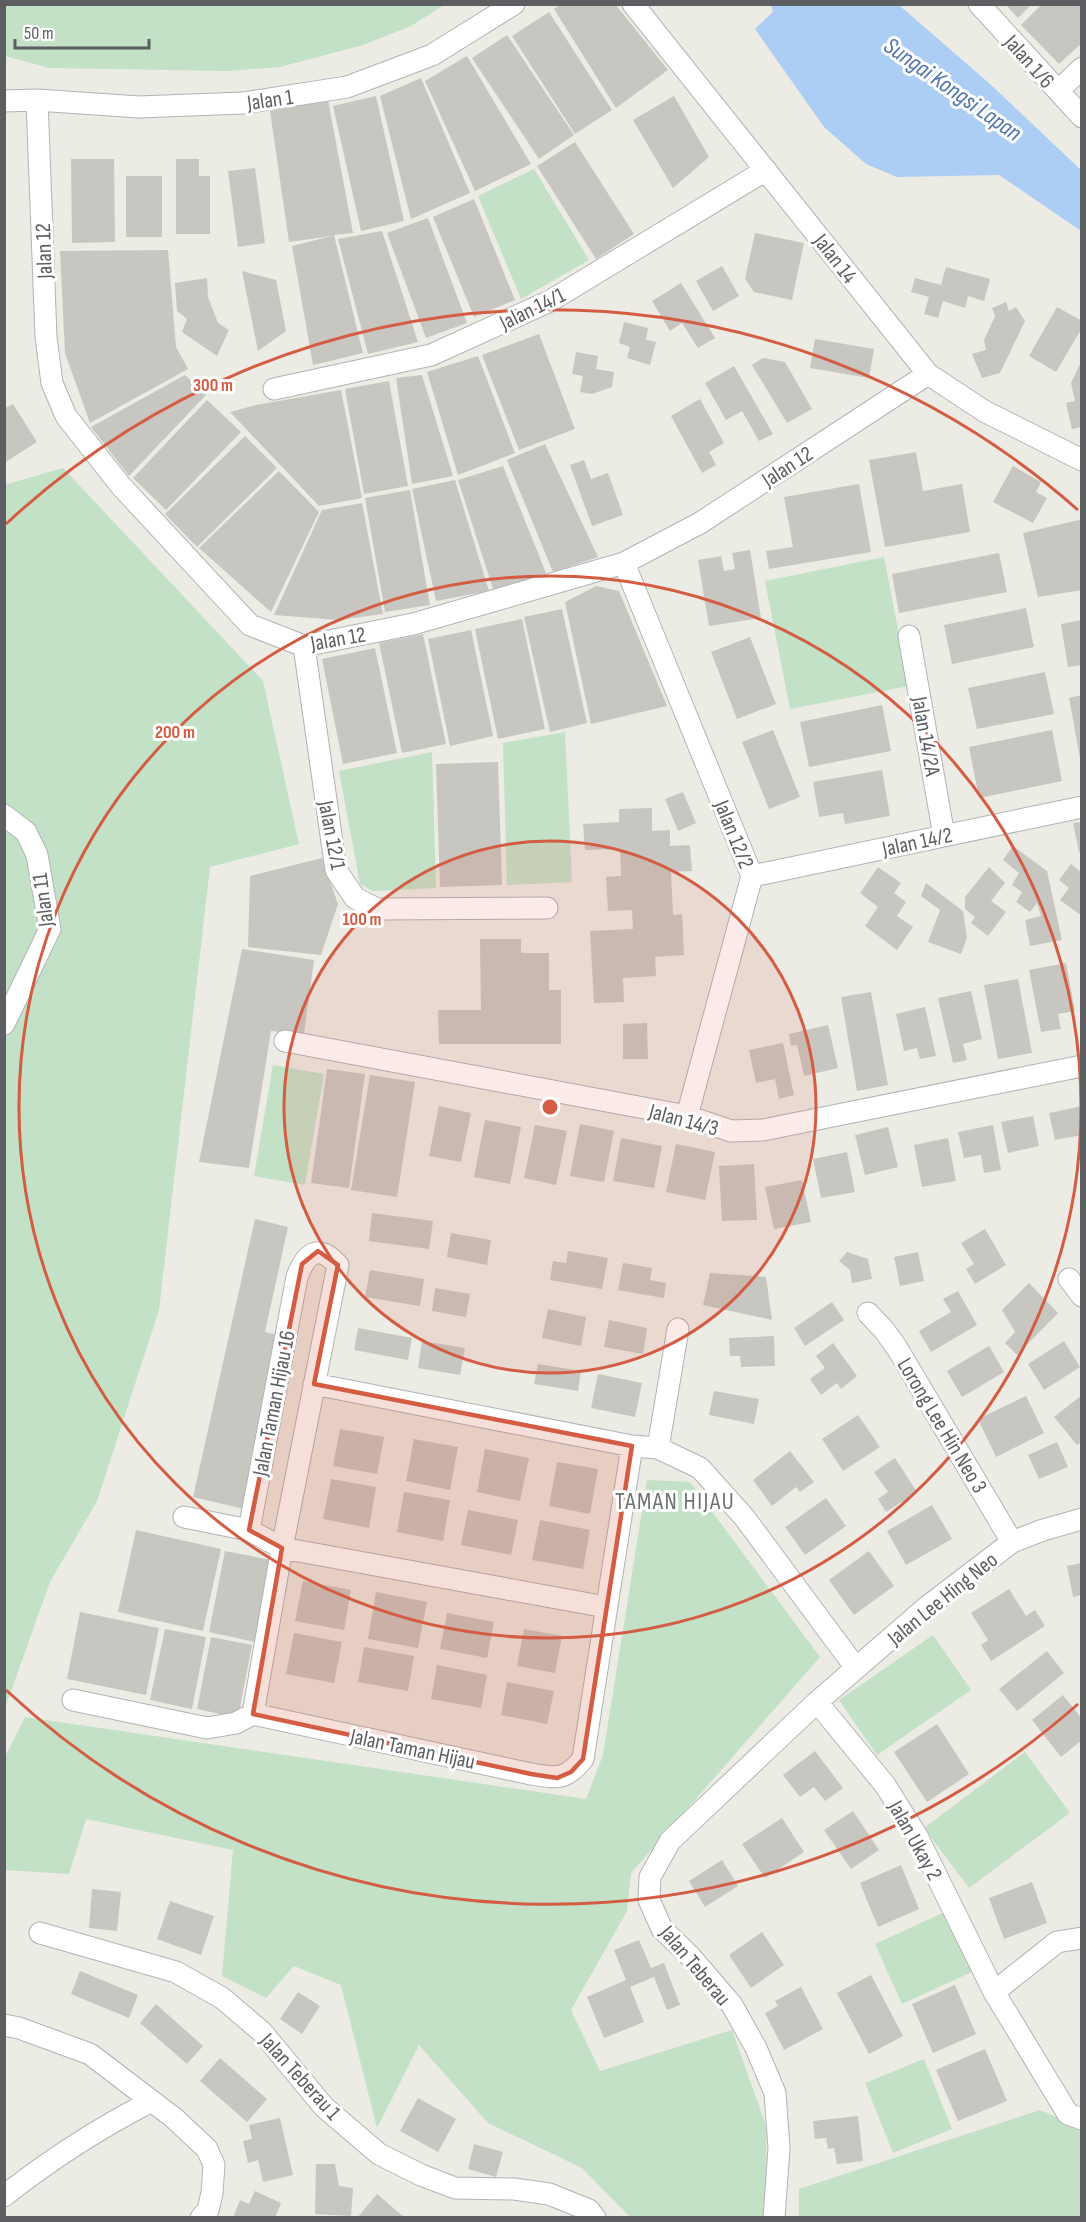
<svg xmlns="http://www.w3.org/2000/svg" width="1086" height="2222" font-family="'Sofia Sans Condensed',sans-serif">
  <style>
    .green { fill: #c3e1c6 }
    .water { fill: #accef4 }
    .building { fill: #c8c6c0 }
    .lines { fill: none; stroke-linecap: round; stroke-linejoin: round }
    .minor-casing { stroke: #b1b3b7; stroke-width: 23 }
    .minor { stroke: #fff; stroke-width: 21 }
    .marked { fill: #d35c43; fill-opacity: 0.2; stroke: #d35c43; stroke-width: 4.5; stroke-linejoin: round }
    .ring { fill: none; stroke: #d35c43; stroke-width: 3 }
    .labels { text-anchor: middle; stroke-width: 6; stroke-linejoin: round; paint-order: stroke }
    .street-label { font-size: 22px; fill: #5c5e62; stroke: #fff }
    .water-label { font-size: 24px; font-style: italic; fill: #4f74ac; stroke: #fff }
    .neighbourhood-label { font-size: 24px; letter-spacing: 1.5px; fill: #6d7074; stroke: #fff }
    .centre { fill: #d35c43; stroke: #fff; stroke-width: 3 }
    .ring-label { font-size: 18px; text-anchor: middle; font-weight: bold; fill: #d35c43; stroke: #fff; stroke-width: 6; stroke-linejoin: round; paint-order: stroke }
  </style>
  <rect width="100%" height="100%" fill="#ecebe4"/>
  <path class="green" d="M4 5 5 4 444 5 411 26 363 45 280 67 227 71 49 68 5 56Z
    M534 169 589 260 521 299 478 196Z
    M63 468 263 681 299 844 210 867 159 1310 97 1501 50 1582 5 1708 4 485Z
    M884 557 909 686 790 709 765 581Z
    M565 732 572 882 507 885 503 743Z
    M432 752 436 888 373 891 360 884 339 771Z
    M273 1065 324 1074 305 1185 254 1176Z
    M647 1480 690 1482 820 1657 631 1873 627 1911 571 2010 600 2071 732 2030 766 2126 767 2217H630L582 2168 488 2123 419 2045 377 2128 341 1985 294 1966 266 1998 222 1976 233 1850 86 1819 69 1874 5 1870 4 1759 25 1717 586 1799 603 1755Z
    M933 1635 971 1690 877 1755 839 1700Z
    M1025 1752 1070 1813 969 1888 924 1828Z
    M947 1911 974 1971 902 2004 875 1944Z
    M924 2059 952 2129 893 2153 865 2083Z
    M1040 2110 1081 2128V2217L799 2218V2189Z"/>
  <path class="water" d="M771 5H899L990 84 1081 170V231L999 175 897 177 866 164 824 127 755 29 773 12Z"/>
  <path class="building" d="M561 4H615L668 70 616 108 554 9Z
    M1005 4H1032L1018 18Z
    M1042 4H1082V43L1059 64 1021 25Z
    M549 12 612 110 575 134 512 36Z
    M507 35 574 135 539 159 472 58Z
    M467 56 531 164 475 191 425 81Z
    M421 78 470 193 411 219 380 96Z
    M376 96 404 221 361 231 333 106Z
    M674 96 709 157 673 188 633 120Z
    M328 100 353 233 334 235 363 353 313 365 292 246 332 236 289 242 270 111Z
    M575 142 634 234 596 259 537 166Z
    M71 159H114L115 242 72 243Z
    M176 159H199V176H210V234H176Z
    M255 168 265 243 238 247 228 171Z
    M126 176H162V237H126Z
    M474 199 515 300 474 317 433 217Z
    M428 218 467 323 426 338 387 233Z
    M382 231 418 342 368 354 338 239Z
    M755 233 804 243 792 300 754 292 745 279Z
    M168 250 176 347 188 369 90 423 65 353 60 251Z
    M722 266 739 296 713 311 696 281Z
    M946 267 990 279 984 301 968 296 965 308 943 301 938 318 924 314 929 297 911 292 915 278 941 285Z
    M242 271 276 280 286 331 258 351Z
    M207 278 208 297 218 323 229 330 217 356 182 332 187 319 177 311 175 283Z
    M681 283 715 338 698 348 682 323 670 331 652 301Z
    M1006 302 1009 311 1016 307 1025 321 1000 373 982 378 972 354 986 350 984 340 995 316 992 308Z
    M1057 307 1082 321V328L1056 372 1029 356Z
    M624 322 648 328 646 340 656 342 650 365 627 358 630 347 619 343Z
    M539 334 575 429 519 450 482 355Z
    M815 339 874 349 869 378 810 368Z
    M576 352 598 356 596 369 614 372 612 387 592 394 580 392 583 376 572 374Z
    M478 356 515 453 458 475 427 372Z
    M763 358 785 362 812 409 787 423 752 365Z
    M1082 360V427L1072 429 1066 403 1075 401 1071 383Z
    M734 366 773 434 759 441 742 411 726 420 705 383Z
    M185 375 206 395 129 476 91 427Z
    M422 375 453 476 412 484 396 378Z
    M389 381 408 486 364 494 345 389Z
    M341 390 362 498 319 506 230 412 256 405Z
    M700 399 724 443 709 452 716 465 702 473 671 416Z
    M207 400 241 432 166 510 133 478Z
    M13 404 37 442 4 463V409Z
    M245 436 277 468 197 547 165 514Z
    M545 444 598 557 553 572 507 460Z
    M916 452 923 491 962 484 970 532 885 547 869 460Z
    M584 460 591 479 608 473 623 515 592 526 570 465Z
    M503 466 546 573 494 592 458 480Z
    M1013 466 1041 482 1036 492 1047 498 1033 523 993 502Z
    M279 471 319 512 271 612 199 548Z
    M455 480 489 591 436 601 412 489Z
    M859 484 871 552 769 569 766 551 793 547 784 497Z
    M410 490 430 605 385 612 365 498Z
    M362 503 383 614 339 620 274 615 322 510Z
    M1079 520 1082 523V590L1038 597 1023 533Z
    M750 550 761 618 709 626 698 560 721 556 724 571 735 569 732 553Z
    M999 553 1007 592 899 613 892 574Z
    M596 586 619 591 667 706 591 724 565 602Z
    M1026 608 1034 647 952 664 944 625Z
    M562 609 587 723 550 732 524 617Z
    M522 619 545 729 498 739 475 629Z
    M1082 620V665L1068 667 1061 624Z
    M471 630 493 736 450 746 428 639Z
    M423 634 446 744 402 753 379 643Z
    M750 637 776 704 737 719 711 652Z
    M375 648 397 753 343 764 322 659Z
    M1045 672 1054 714 977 729 968 688Z
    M1082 695V758H1080L1069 698Z
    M882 705 891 751 809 767 800 722Z
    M773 730 800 797 769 809 742 742Z
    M1052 730 1062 781 979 798 969 747Z
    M498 762 502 885 440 887 436 764Z
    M882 770 890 816 845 824 843 813 819 817 813 782Z
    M683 792 696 823 678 831 665 799Z
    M652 808V831L670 830V846L690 845 692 871 671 872 673 915 682 914 684 955 655 957 656 976 623 978 624 1002 594 1003 590 931 633 929 632 910 608 911 606 877 621 876 620 849 585 850 583 824 619 822V809Z
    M1082 822V851L1079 852 1073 823Z
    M1013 846 1047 871 1062 940 1030 946 1025 920 1041 916 1037 903 1030 912 1016 902 1022 892 1012 885 1019 873 1003 860Z
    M322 858 338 904 321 955 248 947 250 876Z
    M1071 864 1082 873V916L1060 900 1069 888 1059 880Z
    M878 867 901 883 894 893 906 902 897 916 913 927 897 950 865 926 878 907 860 893Z
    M989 867 1005 883 991 901 1006 912 988 936 971 923 975 917 965 909V897Z
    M926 883 963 911 967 938 961 954 928 942 940 910 921 896Z
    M480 939H521V953H549V990H561V1044H439L438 1010H481Z
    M242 949 314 960 304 1034 271 1031 249 1168 199 1162Z
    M1066 963 1075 1011 1058 1014 1061 1029 1041 1032 1029 970Z
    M1018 979 1032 1053 998 1059 984 985Z
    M971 991 982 1039 963 1044 967 1060 953 1063 938 998Z
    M871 992 888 1085 857 1091 841 997Z
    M925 1007 936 1056 920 1059 917 1048 904 1051 896 1014Z
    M647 1023 648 1059H623V1024Z
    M828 1025 838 1068 804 1076 797 1045 791 1046 789 1034Z
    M783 1043 794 1095 779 1099 775 1079 756 1083 749 1050Z
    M327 1069 365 1074 349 1188 311 1183Z
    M370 1075 415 1082 397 1197 351 1190Z
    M439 1106 471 1113 461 1162 429 1156Z
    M1082 1106V1135L1055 1140 1049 1113Z
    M1033 1116 1039 1146 1008 1153 1001 1122Z
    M485 1120 521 1127 510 1184 474 1177Z
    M580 1124 614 1131 604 1182 570 1176Z
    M535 1125 567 1131 556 1185 524 1178Z
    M993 1125 1001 1170 984 1173 981 1155 964 1158 958 1132Z
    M888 1127 898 1167 865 1175 855 1135Z
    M621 1138 662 1146 654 1188 613 1181Z
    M948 1138 956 1181 922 1187 914 1145Z
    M676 1144 715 1152 705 1200 666 1192Z
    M847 1152 855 1192 821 1198 813 1159Z
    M754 1164 757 1220 722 1221 719 1166Z
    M802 1180 811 1222 774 1229 765 1187Z
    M372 1213 433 1221 429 1249 369 1241Z
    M255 1219 288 1227 265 1332 283 1336 244 1509 193 1497Z
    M985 1229 1006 1265 975 1284 966 1269 974 1264 961 1243Z
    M451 1233 491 1240 487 1265 447 1257Z
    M568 1251 608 1258 602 1289 550 1280 553 1261 566 1263Z
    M847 1252 868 1259 872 1279 852 1283 850 1270 839 1261Z
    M918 1252 924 1281 900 1286 894 1257Z
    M623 1263 652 1268 650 1280 666 1283 664 1298 618 1290Z
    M370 1270 424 1279 420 1306 365 1297Z
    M710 1273 766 1277 772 1320 703 1305Z
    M1029 1283 1058 1313 1017 1355 1005 1343 1015 1332 1002 1310Z
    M435 1288 470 1294 466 1317 432 1311Z
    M958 1291 977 1325 931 1352 919 1331 951 1312 943 1299Z
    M832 1302 844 1320 805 1346 794 1328Z
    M548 1309 586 1317 581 1346 542 1338Z
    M609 1320 647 1328 643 1354 604 1347Z
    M358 1328 412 1338 408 1360 354 1350Z
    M774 1336 775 1366 741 1367 740 1356H730L729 1338Z
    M422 1341 465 1348 460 1375 418 1368Z
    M1064 1341 1080 1367 1044 1390 1028 1364Z
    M833 1343 857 1376 841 1389 837 1383 821 1395 810 1379 825 1368 816 1356Z
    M989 1346 1004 1372 962 1397 947 1371Z
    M538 1364 581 1371 578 1391 534 1384Z
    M598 1374 642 1383 635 1417 591 1408Z
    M714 1391 759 1399 754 1424 709 1415Z
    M1082 1395V1441L1077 1445 1054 1417Z
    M1026 1396 1044 1433 996 1457 978 1419Z
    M858 1415 880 1447 843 1471 822 1439Z
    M340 1429 384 1437 377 1474 333 1466Z
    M414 1439 458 1447 450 1490 406 1481Z
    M1057 1442 1068 1467 1039 1479 1028 1455Z
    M485 1449 529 1458 520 1501 477 1492Z
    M790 1451 814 1482 800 1492 796 1487 772 1506 753 1480Z
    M895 1458 917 1492 886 1512 878 1499 888 1492 874 1472Z
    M557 1462 598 1469 590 1514 549 1506Z
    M331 1479 376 1487 369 1528 323 1519Z
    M404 1492 450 1500 443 1541 397 1532Z
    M826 1498 846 1526 805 1555 785 1527Z
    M932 1505 952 1539 906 1565 887 1531Z
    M468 1510 518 1520 511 1555 461 1545Z
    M540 1520 590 1530 583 1569 532 1560Z
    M136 1530 221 1549 203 1631 118 1612Z
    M225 1551 271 1560 255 1642 209 1632Z
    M869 1551 894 1586 854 1615 829 1580Z
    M1082 1563V1595L1073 1597 1067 1566Z
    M303 1581 351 1590 344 1630 295 1621Z
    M1009 1589 1026 1616 1035 1610 1045 1626 991 1661 981 1645 988 1640 971 1613Z
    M376 1592 427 1602 418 1648 368 1639Z
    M80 1612 159 1628 146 1695 67 1679Z
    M447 1613 494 1622 487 1658 440 1649Z
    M165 1629 206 1637 192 1709 150 1700Z
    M524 1629 562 1636 555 1673 517 1666Z
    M294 1633 342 1642 334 1683 286 1674Z
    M211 1637 252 1645 238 1718 197 1709Z
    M364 1647 414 1656 408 1691 358 1682Z
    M1047 1651 1064 1673 1017 1711 999 1689Z
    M437 1665 487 1675 481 1708 431 1699Z
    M507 1682 554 1691 547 1724 501 1715Z
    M1063 1695 1082 1719V1740L1061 1757 1032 1720Z
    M937 1724 969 1774 927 1802 894 1752Z
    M815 1751 843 1788 825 1801 814 1787 800 1797 783 1775Z
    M853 1811 879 1850 851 1869 824 1830Z
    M782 1818 804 1852 765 1878 742 1844Z
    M722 1860 738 1886 705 1907 689 1881Z
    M901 1865 919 1909 878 1927 860 1883Z
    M1032 1882 1047 1923 1004 1939 989 1898Z
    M92 1889 121 1892 117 1931 89 1928Z
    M170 1901 214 1916 201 1955 157 1939Z
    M762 1932 784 1965 751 1988 729 1955Z
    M639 1940 651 1968 664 1963 680 2005 667 2010 654 1977 630 1987 644 2022 604 2038 587 1997 626 1980 614 1950Z
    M80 1971 138 1995 129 2018 71 1994Z
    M871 1975 903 2036 869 2054 837 1993Z
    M955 1985 976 2034 933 2053 912 2004Z
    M801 1987 823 2029 784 2050 765 2013 778 2006 775 2001Z
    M298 1992 320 2006 302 2034 280 2019Z
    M156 2004 203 2046 187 2064 140 2023Z
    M985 2049 1007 2101 958 2121 936 2070Z
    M220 2058 267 2099 247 2122 200 2081Z
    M418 2098 456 2119 438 2152 400 2131Z
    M858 2116 863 2161 837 2164 834 2148 828 2149 826 2138 815 2139 813 2121Z
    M280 2118 293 2175 263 2182 258 2160 248 2163 243 2141 252 2139 249 2125Z
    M474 2144 503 2152 496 2177 468 2169Z
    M316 2164H335L339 2186 353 2188 351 2216 315 2214Z
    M255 2191 281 2203 275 2218H233L240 2200 249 2204Z
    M377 2194 405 2218H357Z"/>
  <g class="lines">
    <defs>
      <path id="minor" d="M633 4 928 374 984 411 1082 460
        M979 4 1082 117
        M1058 91 1082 68
        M37 100 46 337 52 383 66 416 121 486 250 625 304 646 413 624 624 563 700 523 928 374
        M4 101 37 100 139 107 243 103 347 87 432 55 514 4
        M274 389 431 355 550 301 766 170
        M624 563 752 876 687 1116
        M909 636 944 836
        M304 646 336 870 355 898 377 909 547 908
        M4 815 26 832 37 855 50 929 4 1024
        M752 876 1082 807
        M285 1041 687 1116 731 1131 763 1130 1082 1066
        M1069 1279 1082 1296
        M868 1313 884 1330 897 1348 1012 1542
        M314 1384 632 1446 658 1448 700 1468 744 1517 856 1668
        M658 1448 678 1329
        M184 1517 249 1530 282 1548 606 1607
        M249 1530 297 1277C306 1253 318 1243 338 1265L282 1548 253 1714
        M73 1700 207 1728 236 1723 253 1714
        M817 1702 885 1785 917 1836 994 1992 1068 2114 1082 2119
        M253 1714 531 1774C557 1778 565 1781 583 1759L632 1446
        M40 1933 176 1972 222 1998 262 2032 324 2107 379 2154 421 2175 455 2188 514 2189 549 2194 589 2210 595 2218
        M994 1992 1057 1942 1082 1938
        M4 2025 19 2028 90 2054 174 2118 207 2149 214 2165 212 2193 208 2210 201 2218
        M4 2196C51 2159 99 2128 152 2101
        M774 2218 779 2148 775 2093 756 2048 732 2005 690 1956 662 1929 649 1900 650 1877 670 1841 817 1702 928 1606 1012 1542 1043 1530 1082 1519"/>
    </defs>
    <use href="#minor" class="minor-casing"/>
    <use href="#minor" class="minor"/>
  </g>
  <path class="marked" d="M318 1251 338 1265 314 1384 632 1446 583 1759 571 1772 557 1778 531 1774 253 1714 282 1548 249 1530 302 1264Z"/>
  <circle cx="550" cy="1107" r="266" fill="#d35c43" fill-opacity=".12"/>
  <g class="ring">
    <circle cx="550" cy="1107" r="266"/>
    <circle cx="550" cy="1107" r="531"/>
    <path d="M1078 1704A797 797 0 0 1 6 1690M6 524A797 797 0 0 1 1078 510"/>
  </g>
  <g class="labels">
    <g class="street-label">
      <text transform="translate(1030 61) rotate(48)" y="8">Jalan 1/6</text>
      <text transform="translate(270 99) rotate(-8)" y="8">Jalan 1</text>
      <text transform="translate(43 251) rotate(-92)" y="8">Jalan 12</text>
      <text transform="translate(836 258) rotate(52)" y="8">Jalan 14</text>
      <text transform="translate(532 308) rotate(-26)" y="8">Jalan 14/1</text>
      <text transform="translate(787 466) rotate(-33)" y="8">Jalan 12</text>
      <text transform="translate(338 638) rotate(-10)" y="8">Jalan 12</text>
      <text transform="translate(927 736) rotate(80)" y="8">Jalan 14/2A</text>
      <text transform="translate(735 834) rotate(68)" y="8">Jalan 12/2</text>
      <text transform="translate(333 835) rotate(79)" y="8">Jalan 12/1</text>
      <text transform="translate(917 841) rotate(-12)" y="8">Jalan 14/2</text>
      <text transform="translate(42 900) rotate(-97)" y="8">Jalan 11</text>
      <text transform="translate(684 1119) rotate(15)" y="8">Jalan 14/3</text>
      <text transform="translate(273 1403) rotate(-79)" y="8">Jalan Taman Hijau 16</text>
      <text transform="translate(943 1425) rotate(59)" y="8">Lorong Lee Hin Neo 3</text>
      <text transform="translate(942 1598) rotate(-39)" y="8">Jalan Lee Hing Neo</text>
      <text transform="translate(413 1748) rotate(12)" y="8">Jalan Taman Hijau</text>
      <text transform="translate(916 1840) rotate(61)" y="8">Jalan Ukay 2</text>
      <text transform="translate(696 1965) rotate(50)" y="8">Jalan Teberau</text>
      <text transform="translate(301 2076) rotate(48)" y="8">Jalan Teberau 1</text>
    </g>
    <g class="water-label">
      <text transform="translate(953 89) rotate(35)" y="8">Sungai Kongsi Lapan</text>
    </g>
    <g class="neighbourhood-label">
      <text x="675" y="1509">TAMAN HIJAU</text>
    </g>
  </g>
  <circle cx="550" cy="1107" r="9" class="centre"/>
  <g class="ring-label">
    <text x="213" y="391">300 m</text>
    <text x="175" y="738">200 m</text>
    <text x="362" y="925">100 m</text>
  </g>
  <rect width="1086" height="2222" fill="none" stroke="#5c5e62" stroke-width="12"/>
  <path d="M15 39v9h134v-9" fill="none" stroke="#5c5e62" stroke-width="3"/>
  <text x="24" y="39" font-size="18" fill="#5c5e62" stroke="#ffffff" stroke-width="4.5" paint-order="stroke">50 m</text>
</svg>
